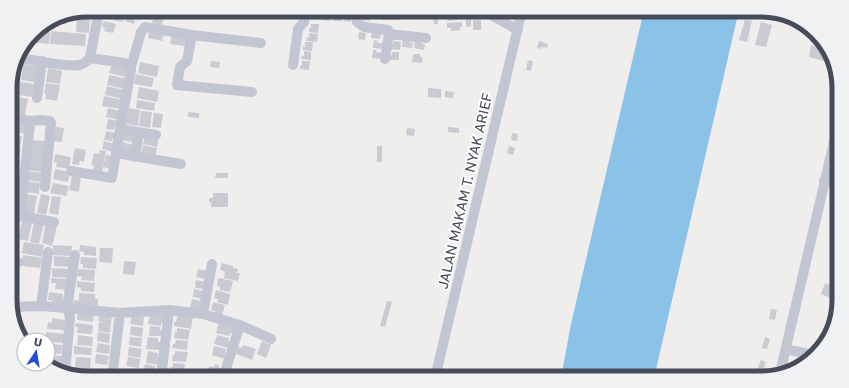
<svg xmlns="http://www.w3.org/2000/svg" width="849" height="388" font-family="'Golos Text',sans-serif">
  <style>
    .water { fill: #8bc2e8 }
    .building { fill: #cacbd2 }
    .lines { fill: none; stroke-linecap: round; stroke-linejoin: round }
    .minor { stroke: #c1c6d2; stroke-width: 10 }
    .labels { text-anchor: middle; stroke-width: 3.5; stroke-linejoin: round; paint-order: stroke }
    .street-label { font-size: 14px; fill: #464c59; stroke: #fff }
    .rim { fill: none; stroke: #464c59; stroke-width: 5 }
  </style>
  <rect width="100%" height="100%" fill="#f0eded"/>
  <path class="water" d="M644 10H739L654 378H561L571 324Z"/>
  <path class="building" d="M128 10 143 14 141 20 135 19 134 24 125 21Z
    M152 10H165L162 25 152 23 153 20 147 19 148 14H151Z
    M371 10H380V18H372L373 13H371Z
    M459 10V16L457 17V20L448 21 447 11Z
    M115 11 125 13 123 22 113 20Z
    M311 11 319 12 318 20 309 19V16H311Z
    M381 11 390 12V20H382L383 15H381Z
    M323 12H330V21L320 20V16H322Z
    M361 12 370 13V21L362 20 363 16H361Z
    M391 12H399L398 20H391Z
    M437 12 438 24H434L433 13Z
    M335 13H343L342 21H333V17H335Z
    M344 13H352L351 22 344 21Z
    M466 14H471V26L466 27Z
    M77 17 90 18 89 33 76 32Z
    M66 18V24L52 23 64 19Z
    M745 19 752 21 747 42 739 40Z
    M473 20H481V30H473Z
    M103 21 116 24 113 33 104 31 105 28 102 27Z
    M462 22V27H460V30L451 31V28H447V23Z
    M761 22 772 25 766 47 755 45Z
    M311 24H319L318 33 309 32V28H311Z
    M372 30 381 33 380 39 371 38Z
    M35 31 50 32 49 44 27 42Z
    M51 31 86 34 85 46 50 44Z
    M149 31 164 34 162 41 148 38Z
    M359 32 366 33 365 40 358 39Z
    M309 33 318 34 317 42 306 41 307 37 309 38Z
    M172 34 187 37 185 46 170 44Z
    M403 39 410 40V42L413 43 412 48 402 47Z
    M374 40 378 41V43H383V49L373 48Z
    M415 40 422 41V44H425L424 50 414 48Z
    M394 41 401 42 400 50 390 49V44H393Z
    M539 41 548 44 547 48 541 47 540 49 537 48Z
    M305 42H313L312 51 303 50V46L305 47Z
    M811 45 826 49 832 63 809 57Z
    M373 50H377L376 52 382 53 381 59 372 58Z
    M304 51 311 52V60L301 59 302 56H304Z
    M392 52H399V60H388L389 55H392Z
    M413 54H420V57H423L422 63 412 62Z
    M528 60 533 61 531 71 526 70Z
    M211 61 220 62 219 68 210 67Z
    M302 61H310L309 70 300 69V65L302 66Z
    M140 62 159 66 157 77 138 73Z
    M15 63 21 64 19 74 13 73Z
    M23 64 37 66 34 82 21 80Z
    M112 64 128 67 126 77 109 73Z
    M48 68 62 71 60 84 46 82Z
    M136 74 154 78 152 87 134 84Z
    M12 75 16 76 14 85H10Z
    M109 75 128 79 126 89 107 85Z
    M20 82 34 84 32 97 18 95Z
    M46 83 60 85 57 101 45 99 46 94H44Z
    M10 86 15 87 13 100 10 99Z
    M107 86 125 90 123 99 105 95Z
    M139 87 159 91 157 102 137 98Z
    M428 88 441 89V98L428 97Z
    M445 91 454 92 453 98 445 97Z
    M104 96 123 100 121 109 102 106Z
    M17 97 28 99 25 115 15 114Z
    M137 100 155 103 154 111 136 108Z
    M108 108 121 111 119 120 106 117Z
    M129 108 140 110 138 126 126 124Z
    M141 111 152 112 150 128 139 126Z
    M188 112 199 113V118L188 117Z
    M154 113 163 114 161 128 152 127Z
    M108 119 119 121 118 126H115L114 130 106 129Z
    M13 120 28 123 26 134 10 131V126H12Z
    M56 127 64 128 62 142 53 141Z
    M448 127 459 128V133L448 132Z
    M407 128 415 129 414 136 406 135Z
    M106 131 116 133 115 139 113 138 112 141 104 140Z
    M124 131 137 134 135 143 122 140Z
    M512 133 518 134 517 141 511 140Z
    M10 134 22 136 20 148 10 146Z
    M145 134 159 137 157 147 143 144Z
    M30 140 45 141 44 151 29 149Z
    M104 141 115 144 113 152 102 149Z
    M122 142 135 145 133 155 120 152Z
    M143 145 157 148 155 159 141 156Z
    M377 146H382V162H377Z
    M509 146 515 148 513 155 507 153Z
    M10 147 21 148 19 158 10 157Z
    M75 148 86 150 84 162 80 161 79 165 72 164Z
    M29 149 45 151 42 172 27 170Z
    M100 150 106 151 102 172 93 170 94 166 91 165 94 153 99 154Z
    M55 154 71 157 69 169 56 167 57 162H54Z
    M106 155 115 157 113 169 103 167Z
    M10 158 20 159 18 170 10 169Z
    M55 169 70 172 68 182 53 179Z
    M10 170 19 171 17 181 10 180Z
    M27 171 43 173 42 182 26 180Z
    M216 173H228V178H215Z
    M72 175 81 177 79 192 69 190Z
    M10 181 17 182 16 191 10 190Z
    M26 181 40 183 39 194 25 192Z
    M53 183 69 186 66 196 50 193Z
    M10 191 20 192 19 201H10Z
    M213 193H228V207H211V202H209V198H213Z
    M25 194 37 196 34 214 22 212Z
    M41 194 50 196 46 215 37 213Z
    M52 196 61 197 58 215 49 213Z
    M10 202 18 203V217H10Z
    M10 220 20 222 16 239 11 238Z
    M22 221 32 223 28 241 18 239Z
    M34 222 44 224 39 244 30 242Z
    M46 223 57 226 52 246 42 243Z
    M11 240 20 242 17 256 11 254Z
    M24 242 44 245 42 257 22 253Z
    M53 245 72 246 71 256 52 255Z
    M80 245 96 247V256L84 255V252L79 251Z
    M100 248H113L112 263 99 262Z
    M23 255 42 258 40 268 21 266Z
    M54 256 71 257 70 267 54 266Z
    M81 257 97 258 96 269 83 268V264H80Z
    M124 261 136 262 134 275 123 274Z
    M222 263 233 266V268L238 269 237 273H240L238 281 224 278 225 272 220 270Z
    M11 265 20 266 18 283 11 282Z
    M52 268 71 269 70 278 52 277Z
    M78 269 95 270 94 281 81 280 82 277 77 276Z
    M198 269 209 271 205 279 196 277Z
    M51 278 70 279 69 290 55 289 56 283H51Z
    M218 278 233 281 230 292 220 290V287L217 286Z
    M196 280 207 282 204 289 195 288Z
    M77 281 95 283 94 292 81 291V288L77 287Z
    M825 283 837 287 833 299 821 294Z
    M11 285 19 286 17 300 11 299Z
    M194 289 203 291 204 299 193 297Z
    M216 290 230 294 228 305 217 302 218 299 214 298Z
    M49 292 63 294V305L52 304V300H48Z
    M79 293 95 294V299H98V306L73 305 74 300 79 301Z
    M192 299 202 301 201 311 190 308Z
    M387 301 392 302 385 327 380 326Z
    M213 302 225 305 222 316 214 314 215 311 211 310Z
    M771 309 777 310 775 320 769 319Z
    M11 310 20 311 19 320H14Z
    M78 310 94 312 93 322 77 320Z
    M100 313 112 315 110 333 98 331 99 322 106 323 98 321Z
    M178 313 193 316 191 329 174 326V322H176Z
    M150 314 165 316 164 324 161 323V326L148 324Z
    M132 316 144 317 143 326 130 324Z
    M52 318 65 320 64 330 47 329 48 322 52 323Z
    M219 321 237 326 235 334 230 333 229 336 216 333Z
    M76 323 93 325 92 334 77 333 78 327H75Z
    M131 326 143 328 142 337 130 335Z
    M150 326 160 327V330H163L162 336H149Z
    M177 328 190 330 188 340 174 338 175 332H177Z
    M46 332 65 334 64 343 48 342V340H45Z
    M98 332 110 334 109 343 97 341Z
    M78 335 93 337 92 346 77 345Z
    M217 335 229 338 228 342H230L228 348 214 344Z
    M130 337 142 338 141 347 129 345Z
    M148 337 158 338V342H161L160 350 146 349Z
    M765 337 770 339 767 349 762 348Z
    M176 340 188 341 187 350 172 348 173 344H175Z
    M262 341 271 345 266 358 257 354Z
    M98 343 110 345 109 354 96 352Z
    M52 344 62 345 61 354 50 353Z
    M243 345 256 349 252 360 236 354 238 347 242 348Z
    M74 346 92 348 91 355 74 354Z
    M214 346 226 349 225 353 227 354 225 359 212 355Z
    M129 347 142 349 140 358 128 356Z
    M148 351 158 353V356L160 357 159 365 146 363Z
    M175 351 188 352 186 362 172 361 173 355H175Z
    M96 354 109 356 107 365 95 363Z
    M50 355 62 356V365L49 364Z
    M76 357 91 358 90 369 75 368Z
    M128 357 140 359 139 368 126 366Z
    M761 360 766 362 762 372 757 370Z
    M173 363 185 364 184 373 170 371V367H173Z
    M145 364 155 366V369L158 370 156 377 143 376Z
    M215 364 219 365V368L224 369 222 378H212L206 376 209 366 214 367Z
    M75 369 89 371 88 378 74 375Z
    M125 370 137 372 136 378H124Z
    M457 370 464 371 463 378 456 377Z"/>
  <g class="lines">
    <path class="minor" d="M358 10 357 22 364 27 388 30 389 34 385 59
      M482 10 518 30
      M389 34 426 38
      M192 35 187 61 180 67 177 85 252 92
      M17 58C33 59 66 68 80 65 84 64 87 61 90 58L99 10
      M293 65 298 29 304 22 306 10
      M131 67 141 32 145 27 192 35 261 43
      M37 98 42 61
      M10 116 29 121 30 124 20 216 54 222
      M29 121 41 120 50 121 51 123 45 187
      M120 129 156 135
      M116 153 181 164
      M135 157 139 132
      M71 171 112 178 120 129 131 70V67L125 63 90 58
      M824 181 839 184
      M75 255 67 308 120 313 169 310 203 314 212 264
      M11 261 18 262
      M41 306 48 252
      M11 307 41 306 67 308 70 317 65 373
      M203 314 240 325 271 339
      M786 349 813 355
      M780 373 838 125
      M112 378 120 313
      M161 378 169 310
      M223 378 240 325
      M435 378 522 10"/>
  </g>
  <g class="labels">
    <g class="street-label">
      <text transform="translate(465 191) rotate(-77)" y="5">JALAN MAKAM T. NYAK ARIEF</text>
    </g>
  </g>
  <path d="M0 0H849V388H0ZM88 17H761A71 71 0 0 1 832 88V300A71 71 0 0 1 761 371H88A71 71 0 0 1 17 300V88A71 71 0 0 1 88 17Z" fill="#f0f1f2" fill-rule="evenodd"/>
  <path class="rim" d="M88 17H761A71 71 0 0 1 832 88V300A71 71 0 0 1 761 371H88A71 71 0 0 1 17 300V88A71 71 0 0 1 88 17Z"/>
  <g transform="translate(36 352) rotate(12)"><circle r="19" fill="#ffffff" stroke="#b5b7bd"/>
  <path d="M0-3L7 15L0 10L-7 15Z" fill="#204dd6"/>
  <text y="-6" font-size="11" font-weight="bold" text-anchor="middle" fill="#464c59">U</text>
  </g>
</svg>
